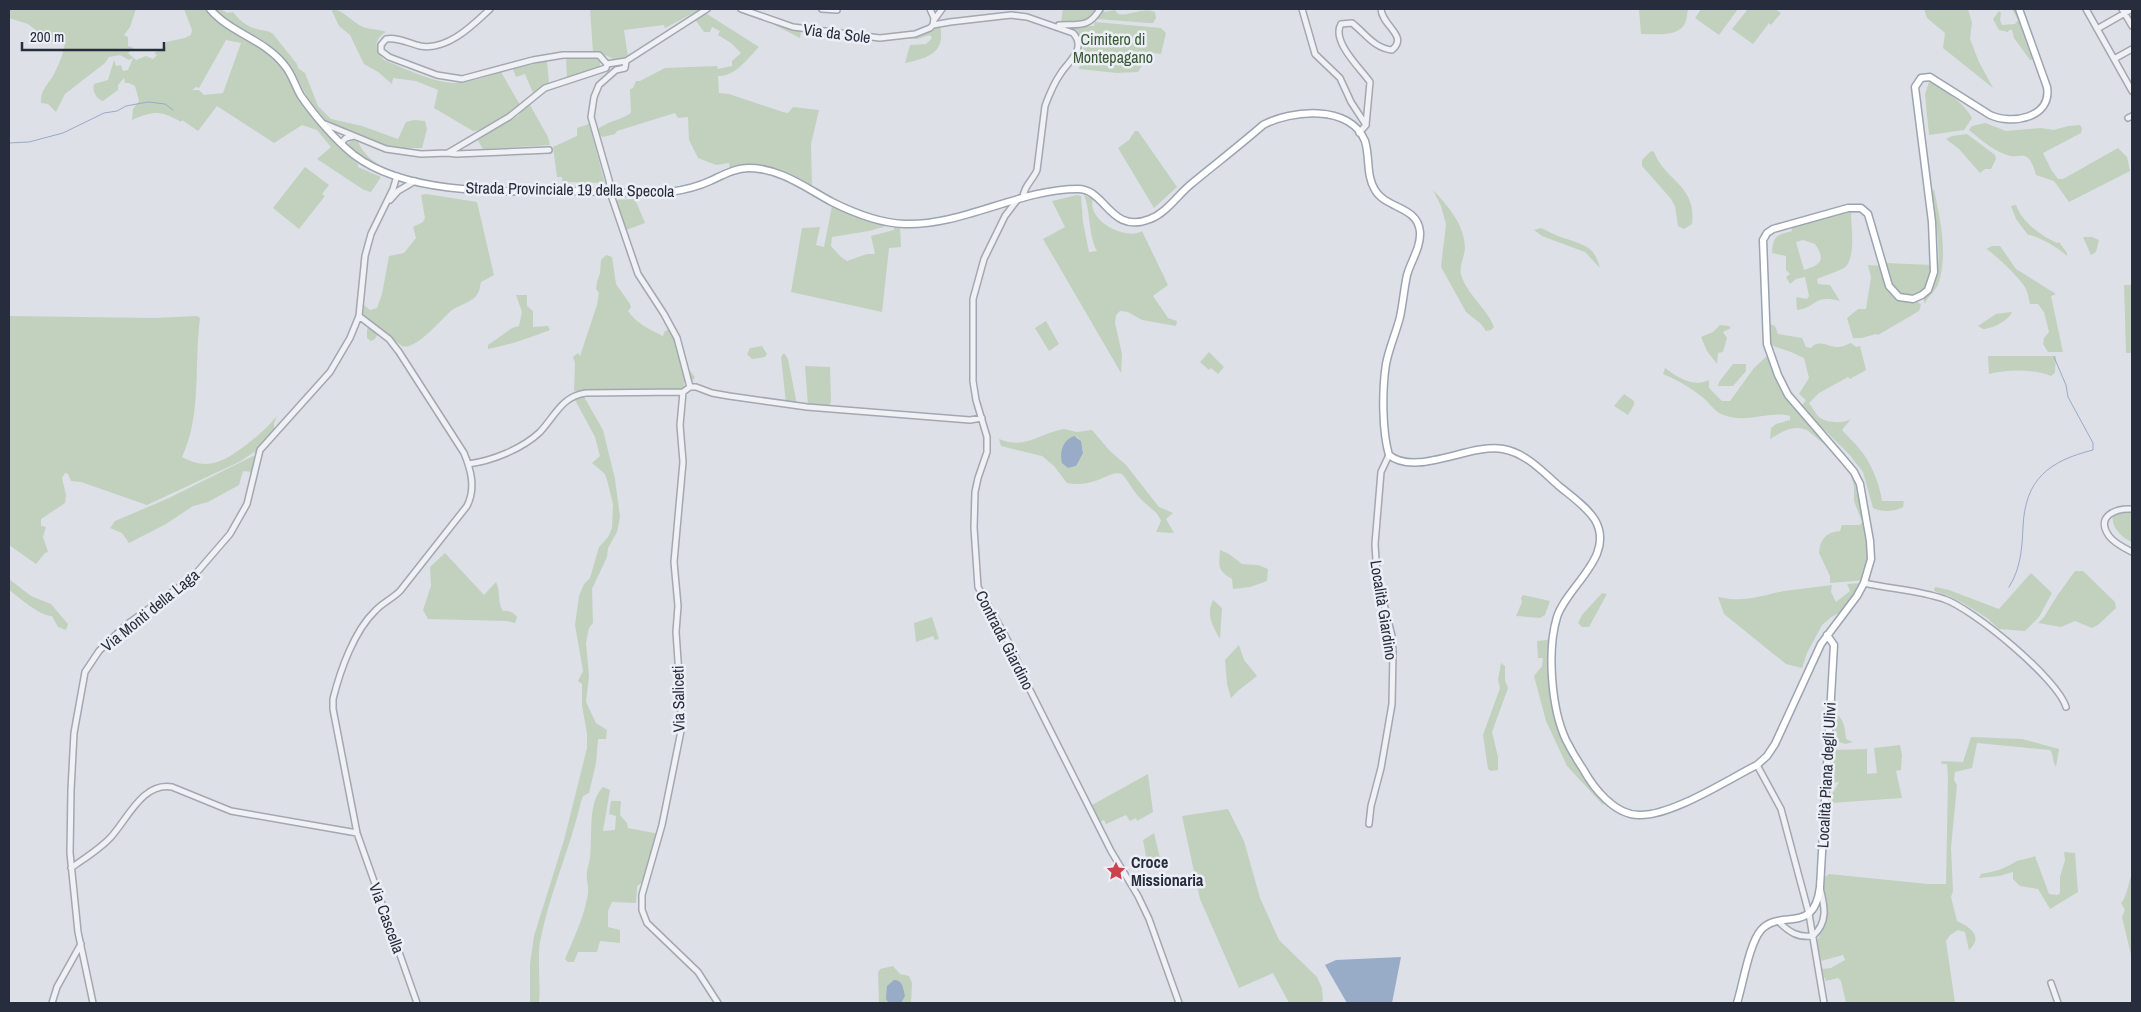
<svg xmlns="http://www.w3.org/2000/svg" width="2141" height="1012" font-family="'Archivo Narrow',sans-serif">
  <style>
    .green { fill: #c1d1be; fill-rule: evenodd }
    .water { fill: #98abc7 }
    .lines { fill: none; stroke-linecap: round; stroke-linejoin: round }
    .stream { stroke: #98abc7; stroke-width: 1 }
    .minor-casing { stroke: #a3a7b1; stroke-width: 8 }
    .major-casing { stroke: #9ca4b2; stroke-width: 9 }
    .minor { stroke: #f0f1f5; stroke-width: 5 }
    .major { stroke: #fff; stroke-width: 6 }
    .labels { text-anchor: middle; stroke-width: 5; stroke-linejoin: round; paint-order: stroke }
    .street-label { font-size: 16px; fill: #272d3d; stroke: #eceff5 }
    .park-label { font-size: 16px; fill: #385934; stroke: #eceff5 }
    .poi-label { font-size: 16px; font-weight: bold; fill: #272d3d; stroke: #eceff5; text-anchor: start }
  </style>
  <rect width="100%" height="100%" fill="#dde0e7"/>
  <path class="green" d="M9 9H136L130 27 124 35 128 37V46L134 48 128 53 136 60 146 56 153 59 157 55 154 53 166 47V42L185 38 191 35 192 30 184 9H207L212 16 272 56 281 65 336 145 358 164V167L381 177 371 192 364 190 317 159 331 147 317 130 302 125 274 143 217 106 198 131 182 120 181 122C160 110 154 111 132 120L133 109 139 101 135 86 129 83H125L124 78 118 85V90L103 101C96 99 92 91 94 84L108 80 114 60 116 66 121 65 123 71 128 70 133 58 129 60 120 55 109 57 105 63 65 94 56 112 48 104 41 103C40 90 48 85 54 74 59 64 63 55 65 43L51 42 28 24 9 18ZM226 40 241 43 223 93 204 95 199 90H192L196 87 199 88Z
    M214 9H221L227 13 233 12C239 20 247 27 257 29 263 31 268 30 273 34L297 64 298 68 305 73 318 106 331 119 362 126 398 139 406 122 414 120 425 121 427 129 422 148H390L325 122 312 106 294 72 281 56 270 46 225 18Z
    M331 9C344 9 354 25 366 28 373 30 379 29 386 32 373 39 375 51 384 60 404 68 434 83 455 83 471 82 486 77 501 72L520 105C509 112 486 132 473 131L434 108 438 90 416 81 393 78 392 84 378 72 364 64 350 35 339 26Z
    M590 9H701L665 28 664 25 624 30 628 57 613 59 605 55 593 52Z
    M1063 9H1096C1088 22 1076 24 1061 22Z
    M1102 9 1105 12 1115 10 1118 14C1131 16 1141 7 1155 12L1156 18 1153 23H1149L1097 19 1096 18Z
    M1639 9H1688C1687 14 1687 21 1684 25 1677 37 1653 34 1641 34Z
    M1701 9H1738L1719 35 1695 18Z
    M1748 9H1775L1781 13 1771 25 1769 23 1753 44 1732 29Z
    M1924 9H1968L1972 23 1970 39 1979 62 1993 88 1943 48 1945 33 1927 18Z
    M2012 9H2018L2034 59 2030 60 2014 38 2012 30H2009L2008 32 1999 30 1993 19 1999 11 2001 13 2000 20 2002 25 2015 24 2018 20Z
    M704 12 759 47C748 58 735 77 718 76L719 93 729 94 783 112 788 113 793 107 819 110 811 144 812 187 783 174 730 169 729 163 716 165 698 158 689 140 688 117 678 118 675 113 617 131 615 134 603 137 598 134 599 128C609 121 621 120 631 113L630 89 633 88 636 81H640L665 68 717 66 718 69 732 66V61L741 53 731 43 718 35 720 31 712 27 710 32H704L694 18Z
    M1095 22 1161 28 1166 33 1161 54 1146 52 1143 64 1138 72 1117 73 1079 69 1084 40 1068 26H1094Z
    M773 24 801 32 800 38Z
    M940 25C946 53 928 58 905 63L910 45 926 44 932 38 930 35 917 39 904 38Z
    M593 56 600 59V67L567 78 566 58Z
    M547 61 549 83 533 93 525 74 516 77 513 69Z
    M1929 82C1943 88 1965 104 1972 118L1964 130 1929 135 1925 94Z
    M530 105 548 137 550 145 483 149 477 139 518 116 525 107Z
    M1985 123 2006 131 2041 128 2054 130 2068 126 2080 125 2082 128 2081 133 2043 153 2052 171 2058 179H2063L2118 148 2127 157 2130 171 2069 202 2054 181 2036 175C2027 143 2021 163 2002 153 1990 148 1979 138 1969 130L1972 126Z
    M589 124 605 183 562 182V177H557L553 147 577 136V128Z
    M1135 131H1138L1177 187 1154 208 1118 148 1129 140Z
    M1967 134 1995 155 1996 159 1991 169H1985L1980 173 1959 149 1946 139 1952 136Z
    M353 140 358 142C364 155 373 162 386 168L385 170 372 164 347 147V144Z
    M1651 151 1654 152C1665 181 1697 185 1692 224L1684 229 1678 226 1675 206 1671 199 1642 166V160Z
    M305 167 329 185 322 194 325 196 299 229 273 208Z
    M1934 189C1940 219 1948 252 1939 282 1936 292 1927 296 1925 304L1923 297C1949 281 1935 219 1932 192Z
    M1433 190C1448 206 1464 224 1465 247 1465 256 1459 265 1461 274 1466 294 1487 308 1494 327L1491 330 1486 331 1481 324 1466 312 1441 267 1446 224 1441 206Z
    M426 194 477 202 494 275 481 282C480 285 480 291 478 293 474 302 459 305 452 310 441 319 416 351 402 346L363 316 364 305 370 310 377 308 382 294 389 256 404 253 416 238 413 227 423 222 425 218 421 195Z
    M816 194 890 225 869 231 832 237 831 246 841 257 847 261 867 254H875L871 236 894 230V225H900L901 247 889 248 882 312 791 292 802 228 820 227 816 245 824 247 832 206 813 195Z
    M1077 195 1081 196 1083 222 1089 252 1097 251C1088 235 1091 212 1084 195L1093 199C1086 221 1127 241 1142 231L1168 285 1153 296 1168 318 1177 321 1176 326 1142 320 1128 312 1120 311 1116 315 1115 323 1122 354 1121 373 1043 239 1065 227 1052 201Z
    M635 199 645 223 626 230 615 200Z
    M2016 205C2022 222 2041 236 2057 243L2059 242 2067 253V256C2062 250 2035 234 2028 235L2016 219 2011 206Z
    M1858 209V213L1852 212 1851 214C1851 226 1857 263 1842 269 1835 272 1825 276 1817 279L1818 284 1830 285 1840 301C1813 294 1817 308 1797 310L1796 297 1807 299 1809 296 1805 277 1796 279 1790 284 1786 277 1790 274 1786 270V256L1772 253C1773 236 1776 235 1792 231L1791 225 1845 210ZM1803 240 1815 244C1826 260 1821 265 1804 270L1796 242Z
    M1541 228C1550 232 1558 237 1567 239 1586 246 1594 246 1600 268L1585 252 1542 236 1534 230Z
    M2083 237H2092L2099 240 2096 252 2091 255Z
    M1992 246H2000L2016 269 2056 294 2051 296 2063 352H2048L2043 344 2044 338 2049 332 2044 312 2038 304H2030C2029 300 2028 293 2026 289 2023 281 1994 253 1986 249Z
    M606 255 612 257 616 284 630 304 631 307 628 311C637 324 649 329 663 336L665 331 670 329 679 350 685 371H690L695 377 692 381 684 382 685 390 574 391 575 363 573 357 578 353 580 356 597 305 599 293 596 289 597 282 600 273 601 260Z
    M1885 263 1933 265C1932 273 1930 285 1923 291 1914 299 1898 298 1892 286 1889 280 1888 271 1885 263Z
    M1868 265 1881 266C1887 289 1889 302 1917 301L1921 305 1919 311 1878 335 1876 334 1862 338H1853L1847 318 1858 309H1866L1871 277Z
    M2124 285H2132V353H2126Z
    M516 295H527V306L533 311V327L548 326 550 330C529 338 510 345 488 349V345L512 328 519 326 522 312Z
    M2012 312C2009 320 1992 329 1983 329L1978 326 1996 314Z
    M9 316 155 318 197 316 200 318C194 363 202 415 182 457 208 471 223 462 246 445 260 434 265 430 277 416L274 423V430L259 449 239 462 147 505 81 482 71 481 68 474 65 473 62 478 66 495 65 503 41 519V526L46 527 43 537 48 552 45 553 36 564 9 545Z
    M1046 321 1059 344 1049 351 1035 328Z
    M1768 323 1775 326 1778 334 1802 338 1806 347 1811 348C1819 338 1829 348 1839 347 1843 347 1847 344 1851 343L1856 347 1860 346 1866 370 1850 379 1848 377 1819 393 1809 403C1812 407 1815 413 1819 417 1827 423 1842 424 1851 419L1842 430C1847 436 1853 441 1858 447 1871 462 1879 482 1882 501H1904L1903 507C1894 512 1882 512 1873 508L1863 472 1848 453 1801 407 1806 400 1799 394 1809 378 1804 358 1791 352 1770 345Z
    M1720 325 1729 326 1731 328 1723 332 1727 338 1723 352 1718 353 1717 364 1707 351 1701 337 1713 332Z
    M371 326 379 331 375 339 371 341 367 338V329Z
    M762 346 767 354 765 357 752 359 747 354 750 348Z
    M1209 352 1224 367 1218 374 1211 368 1209 370 1200 362Z
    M784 353 788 359 797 405 786 403 781 357Z
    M1768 355 1776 380 1790 403 1835 453 1807 430C1792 424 1782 432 1770 439L1771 428 1776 424 1790 420V416C1768 410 1747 425 1721 414 1713 410 1708 401 1701 396 1690 387 1675 379 1663 374L1665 368C1677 377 1694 388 1709 380V388L1722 401H1730L1754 368Z
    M1988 356H2056L2055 373 2051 376C2033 369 2008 369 1989 374Z
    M1733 364H1746V371L1733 386H1718L1719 382Z
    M805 366 830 367 831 400 829 408 808 406Z
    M1624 394 1634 401V405L1628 415 1614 406Z
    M583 395 603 430 615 479 620 517 617 532 608 548 607 557 592 589 593 623 589 628 586 643 589 676 586 702 596 723 607 730 606 739H598L596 763 589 793 583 796 581 802C570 849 549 894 540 942 537 962 541 983 539 1003H530V964L534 936 564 840 587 748V733L582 706V684L578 681 583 671 575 625 579 596 584 584 590 578 599 547 608 537 612 528 613 504 607 480 605 474 592 463 600 456 595 437 574 398Z
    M1064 429 1077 432 1092 430 1110 451 1126 465 1159 507 1173 513 1166 519 1174 533 1156 532 1161 521C1157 511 1152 510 1145 503 1135 495 1130 483 1122 474 1112 471 1104 479 1095 481 1086 484 1076 485 1067 483L1054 466 1042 456 1001 446 999 439C1026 450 1039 433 1064 429ZM1078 437 1083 450 1076 466 1068 468 1061 459 1063 446Z
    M253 456 257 457 254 470 252 472 243 471 239 485 208 502 193 506 166 524 129 543 122 533 110 528 115 521 169 498Z
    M1849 468 1859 484 1870 559 1865 580 1830 583V576L1819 553C1820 539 1826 532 1840 531L1842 525H1860L1862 522 1854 501V486Z
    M2132 510V542C2121 538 2110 526 2113 514Z
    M1220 550 1229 554 1242 564 1258 565 1268 569 1267 581 1250 587 1233 589 1232 579C1217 570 1219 567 1220 550Z
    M445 553 484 595 496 582C501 592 497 603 503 611 509 610 513 612 517 617L515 623 507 621 428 619 423 610 431 586 430 567Z
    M2075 571H2083L2115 602 2116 608 2098 625 2092 628 2075 621 2061 627 2038 623 2044 617 2057 596Z
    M2031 573 2052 593 2039 617 2025 631 1999 629 1987 618 1963 603 1949 596 1934 591 1935 587 1949 590 1999 609Z
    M9 579 31 596 51 604 68 624 66 630 58 627 52 616C38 615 20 598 9 590Z
    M1862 583 1843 610 1830 618 1822 625 1807 653 1802 668 1786 664 1724 614 1718 597C1745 603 1759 596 1784 591 1800 589 1816 587 1832 585L1831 592 1836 602 1850 591 1847 584Z
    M1602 593 1607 594 1589 627H1582L1578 623 1582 615Z
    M1523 595 1550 601 1545 615 1540 618 1516 616 1522 602 1521 598Z
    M1213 600 1222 608 1220 639C1212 625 1206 615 1213 600Z
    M932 617 939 639 935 640 933 636 916 642 914 623Z
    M1549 636 1552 640 1560 732 1573 761 1605 800 1603 805 1567 766 1546 721 1534 676 1542 666 1543 658H1538L1537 641 1547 640Z
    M1239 645 1244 660 1257 676 1239 690 1231 698 1227 684 1225 660Z
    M1501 663 1505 666V680L1508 688 1492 732 1498 757V770L1491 771 1488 769 1483 735 1500 688 1498 680Z
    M1833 711C1844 718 1845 727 1846 739L1853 742 1846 744 1834 741Z
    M1971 737 2022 739 2059 749 2056 767C2052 761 2054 755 2050 750L1977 743 1972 768 1955 772 1954 780 1957 785 1951 848 1953 891 1951 897 1957 921C1970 927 1984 936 1969 950L1965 932 1958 930 1950 935 1946 941 1955 1003H1846L1841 981 1838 978 1826 981 1821 969 1831 968 1845 960 1843 955 1821 961 1817 940C1836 913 1818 902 1825 877L1829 874 1928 884H1946L1948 778 1947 764H1941L1942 761 1963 762Z
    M1900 745 1902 755 1901 770 1896 771 1902 798 1831 803V796L1839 782 1831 783 1833 750 1867 749V774L1877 773 1874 748Z
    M1148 774 1153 812 1137 821 1136 818 1130 821 1126 815 1106 824 1104 820 1100 822 1092 805Z
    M603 787 610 790 603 831 615 830 616 816 609 814 611 801H621L620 815 627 823 628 828 659 834 644 881 637 886 636 903 612 902 608 911V927L620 930V943L600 941 597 952H578L574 962H568L565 959C574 938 584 917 588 894 589 886 586 880 587 872 587 867 590 862 590 857 593 835 587 803 603 787Z
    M1228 809 1244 841 1260 898 1274 929 1279 940 1317 977 1322 988 1323 1000 1321 1003H1289L1273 973 1239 988 1200 899 1182 816Z
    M1154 833 1160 858 1147 862 1143 840Z
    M2064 852 2075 853 2078 892 2050 909 2038 889 2020 886 2013 879V872L1999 876 1979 878 1981 874C1996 871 2002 870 2015 862 2021 859 2029 859 2035 856L2049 894 2058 895 2060 893V877L2065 860Z
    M2132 874V959L2122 917 2125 910 2121 903C2127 897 2128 883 2132 874Z
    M893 966 900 974 909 976 912 983 911 1003H879L878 973 880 969Z"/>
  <path class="water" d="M1074 436 1081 441 1083 453 1076 466 1068 468 1062 463C1059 452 1063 440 1074 436Z
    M1401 957 1392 1003H1347L1325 965 1336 960Z
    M894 980C903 980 903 988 905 996L901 1003H889L886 999 887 986Z"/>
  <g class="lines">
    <path class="stream" d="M9 143 29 142 63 133 104 113 117 111 126 106 148 102 157 103 165 104 173 110
      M2009 587C2021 568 2022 548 2023 527 2025 479 2049 461 2093 450V443L2068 397 2066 385 2054 357"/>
    <defs>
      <path id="minor" d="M490 9C472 26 447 51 420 46 408 43 398 37 386 39L381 45V51L389 57 437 75 462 79 533 60 563 55H599L607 64
        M741 9 793 27 880 38 915 34 930 28 933 25 950 22 1011 15 1027 17 1073 33C1087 48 1069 61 1061 73 1054 83 1049 95 1045 106L1037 170C1033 180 1023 187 1023 198
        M822 9 837 10
        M930 9 934 18 933 25
        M1302 9 1315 54 1340 78 1351 102 1366 125
        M2086 9 2132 91
        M2122 9 2132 26
        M934 20 942 9
        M1059 25C1079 24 1089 28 1100 9
        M2097 29 2132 9
        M2114 59 2132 49
        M626 61 625 68 616 70 599 85 594 97 591 117 609 180 612 198 638 274 664 314 677 338 690 387
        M607 64 626 61 707 9
        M2128 118 2132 116
        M325 124 386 149 421 154 448 153 509 117 545 88 606 68 607 64
        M1359 133 1366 125 1370 82C1360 68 1331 41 1341 24L1352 23C1366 34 1374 48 1392 50 1409 36 1382 26 1381 9
        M341 143 346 138 354 136
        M448 153 456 154 549 150
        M1018 199 1005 216 984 259 973 299V381L976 400 987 437V452L978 478 975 492 974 528 978 587 1009 643 1030 690 1111 851 1138 896 1149 919 1179 1003
        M390 200 398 191 415 181
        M359 316 389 339 399 352 464 453C471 470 476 488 467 506L400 591C392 599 382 603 375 611 354 631 340 671 333 699V709L357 833 417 1003
        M683 392 680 425 683 462 674 562 678 606 676 632 681 704V731L662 825 642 895V910L647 923 698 972 718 1003
        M468 464C492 461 522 449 540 432 555 416 562 396 586 393L683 392 690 387H696L712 393 729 396 807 407 970 420 982 418
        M2132 509C2116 508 2095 516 2109 536 2114 543 2124 548 2132 552
        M1864 583C1890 589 1918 590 1944 599 1972 608 2058 679 2066 707
        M1757 765 1781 809 1809 914 1824 1003
        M1369 824 1371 806 1381 768 1392 704 1393 653 1392 636 1377 576 1375 544 1381 472 1389 455
        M71 868C85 858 100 849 111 837 128 818 143 782 172 787L231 811 357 833
        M1779 922C1789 932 1798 938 1813 936 1828 922 1825 907 1820 888
        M2051 983 2058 1003
        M52 1003 57 987 81 944
        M93 1003 78 932 70 853 71 790 74 733 85 672 99 651 126 625 192 578 230 534 247 504 260 450 330 372 350 338 359 316 365 256 371 234 393 189 397 176"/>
      <path id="major" d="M210 9C230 33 266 40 285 66 292 74 295 86 301 96 314 115 336 141 354 155 410 198 515 191 583 191 612 192 641 195 670 192 684 190 697 187 710 181 723 175 735 168 749 168 780 168 806 188 832 202 854 213 880 223 904 224 963 226 1019 189 1078 189 1106 189 1110 235 1150 219 1166 213 1177 196 1190 185 1214 165 1239 146 1263 125 1291 110 1350 104 1365 141 1370 157 1366 176 1375 190 1386 209 1418 206 1420 232 1421 247 1411 261 1407 275 1404 289 1403 303 1400 317 1396 333 1389 348 1386 364 1382 390 1382 431 1389 455 1416 477 1470 443 1503 449 1526 453 1543 472 1559 486 1571 496 1587 507 1595 520 1616 556 1567 586 1557 617 1547 650 1551 708 1566 740 1571 750 1577 760 1583 769 1594 789 1615 815 1639 815 1672 816 1727 780 1757 765L1767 756 1775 744 1821 644 1857 596 1864 583 1871 559 1870 541 1860 484 1854 472 1844 460 1788 395 1778 375 1767 344 1763 240 1767 233 1773 229 1848 208H1861L1868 214 1889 286 1899 297 1913 299 1922 295 1928 290 1934 272 1932 222 1915 87 1921 78 1930 77 1990 115C2012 125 2052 118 2047 87L2019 9
        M1737 1003C1743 984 1749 944 1761 930 1781 908 1814 936 1820 887L1834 645 1827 635"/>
    </defs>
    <use href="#minor" class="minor-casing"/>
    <use href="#major" class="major-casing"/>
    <use href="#minor" class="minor"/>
    <use href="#major" class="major"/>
  </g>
  <defs>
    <symbol id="sight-bare" viewBox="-9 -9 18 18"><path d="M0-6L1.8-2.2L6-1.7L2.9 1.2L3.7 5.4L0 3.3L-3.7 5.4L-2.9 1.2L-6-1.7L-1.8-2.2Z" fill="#cc414c" stroke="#eceff5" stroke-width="2.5" paint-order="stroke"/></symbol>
  </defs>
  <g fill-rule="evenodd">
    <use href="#sight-bare" x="1102" y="857" width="28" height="28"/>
  </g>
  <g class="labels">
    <g class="street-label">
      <text transform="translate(837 33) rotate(7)" y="6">Via da Sole</text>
      <text transform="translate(570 189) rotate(1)" y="6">Strada Provinciale 19 della Specola</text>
      <text transform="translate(150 610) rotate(-39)" y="6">Via Monti della Laga</text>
      <text transform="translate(1384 610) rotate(81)" y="6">Località Giardino</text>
      <text transform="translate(1005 640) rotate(63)" y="6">Contrada Giardino</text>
      <text transform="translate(678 699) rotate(-91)" y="6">Via Saliceti</text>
      <text transform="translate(1826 775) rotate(-87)" y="6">Località Piana degli Ulivi</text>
      <text transform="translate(387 918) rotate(70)" y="6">Via Cascella</text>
    </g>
    <g class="park-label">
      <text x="1113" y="45">Cimitero di<tspan x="1113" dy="18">Montepagano</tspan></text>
    </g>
    <g class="poi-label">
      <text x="1131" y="868">Croce<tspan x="1131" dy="18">Missionaria</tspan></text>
    </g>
  </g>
  <rect width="2141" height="1012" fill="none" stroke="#272d3d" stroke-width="20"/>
  <path d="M22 42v8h142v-8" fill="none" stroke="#272d3d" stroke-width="2.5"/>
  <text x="30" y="42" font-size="15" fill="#272d3d" stroke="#eceff5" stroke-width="4" paint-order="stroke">200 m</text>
</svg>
